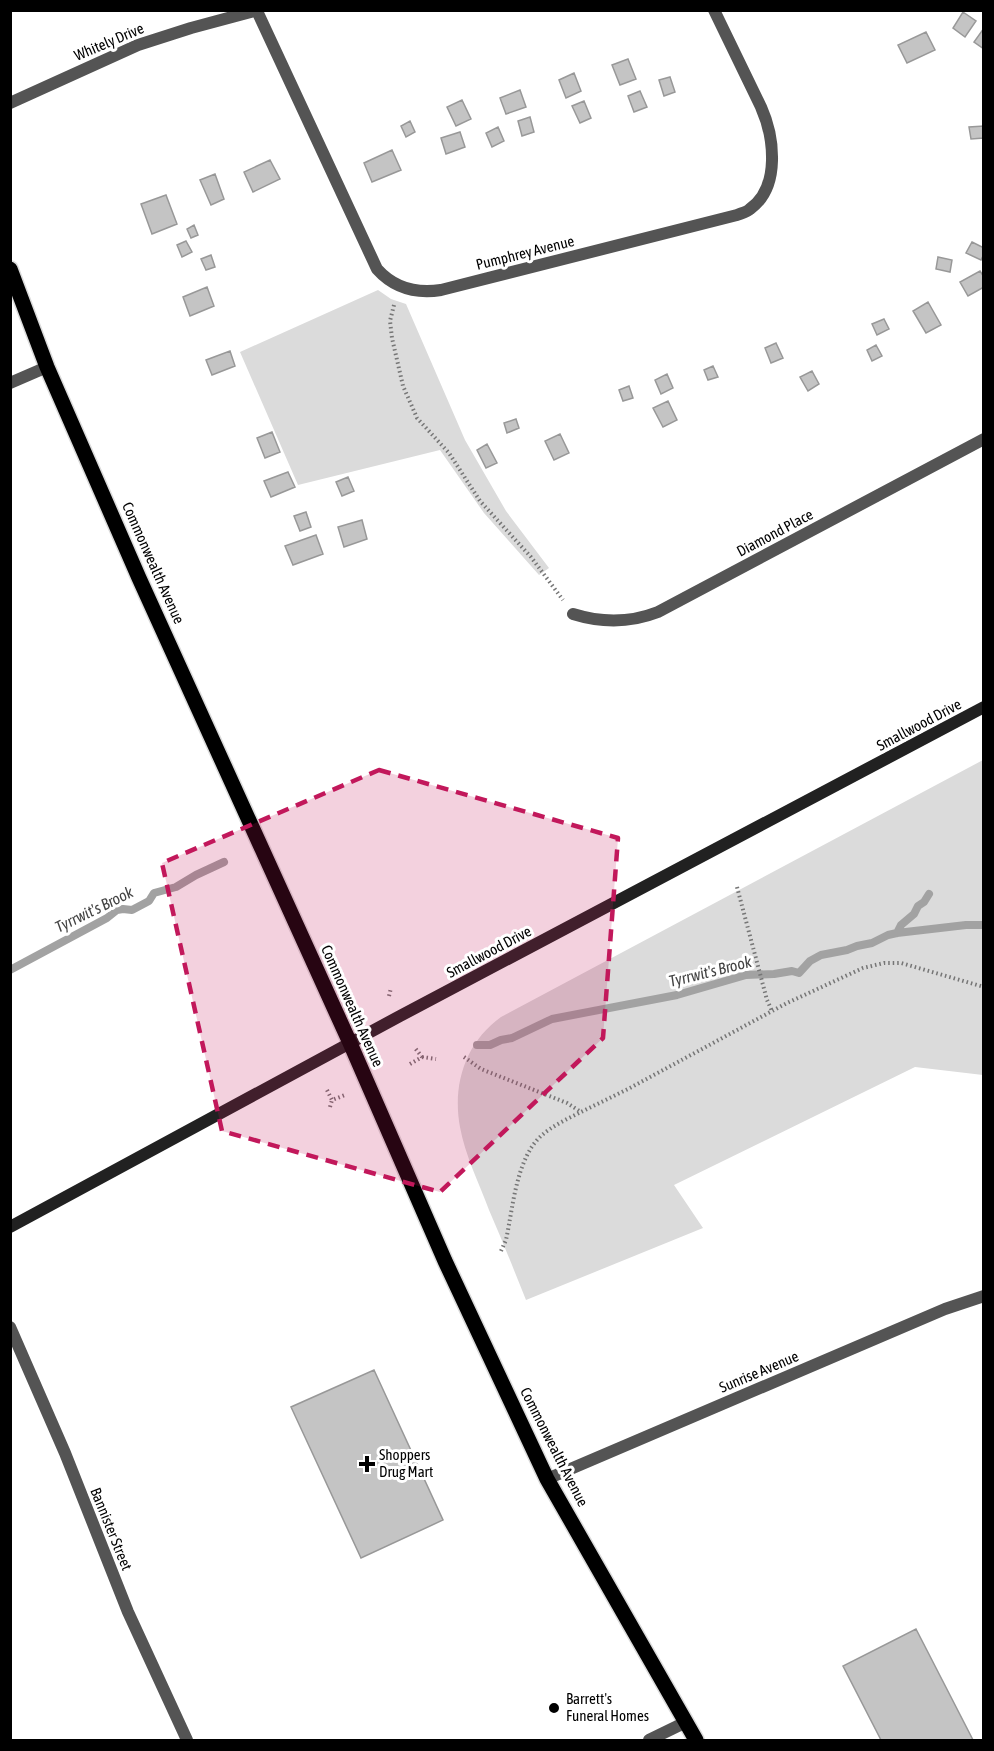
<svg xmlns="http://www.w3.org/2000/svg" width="994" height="1751" font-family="'Asap Condensed',sans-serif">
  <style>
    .green { fill: #dbdbdb }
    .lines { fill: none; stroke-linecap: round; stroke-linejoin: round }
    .stream { stroke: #a2a2a2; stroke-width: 8 }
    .building { fill: #c4c4c4; stroke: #989898; stroke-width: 1.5 }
    .primary-casing { stroke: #dbdbdb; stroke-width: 18 }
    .path { stroke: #767676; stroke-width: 4; stroke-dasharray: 1.5 3; stroke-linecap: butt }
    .lane { stroke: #545454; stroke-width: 12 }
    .street { stroke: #545454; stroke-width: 12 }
    .secondary { stroke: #212121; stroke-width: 12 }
    .primary { stroke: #000; stroke-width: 15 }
    .marked { fill: #c2185b; fill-opacity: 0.2; stroke: #c2185b; stroke-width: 4.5; stroke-dasharray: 12 8; stroke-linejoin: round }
    .poi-dot { fill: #000; stroke: #fff; stroke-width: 2 }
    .labels { text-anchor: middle; stroke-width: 6; stroke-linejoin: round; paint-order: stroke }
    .street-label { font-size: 15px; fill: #000; stroke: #fff }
    .poi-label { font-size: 15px; fill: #000; stroke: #fff; text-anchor: start }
    .water-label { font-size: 16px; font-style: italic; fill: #434343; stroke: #fff }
  </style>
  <rect width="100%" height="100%" fill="#fff"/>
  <path class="green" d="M378 290 391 299 406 304 465 440 506 511 549 568 539 575 484 513 440 450 298 485 240 352Z
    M983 760V1075L915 1067 674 1185 703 1228 526 1300C514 1270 502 1240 489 1210 479 1183 465 1155 460 1127 452 1084 466 1042 501 1017Z"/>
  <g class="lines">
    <path class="stream" d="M897 933 901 925 914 914 918 906 924 902 929 894
      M10 970 107 918 117 910 123 909 132 910 149 901 154 893 176 887 196 875 224 862
      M477 1045H490L501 1040 512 1038 552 1019 677 995 746 975 774 974 792 971 799 973 810 961 821 955 847 950 857 946 872 943 888 935 897 933 966 925H984"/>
  </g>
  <path class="building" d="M963 12 976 21 965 37 953 28Z
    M984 28V49L974 42Z
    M926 32 935 50 907 63 898 45Z
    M628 59 636 79 620 85 612 65Z
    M574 73 581 91 566 98 559 80Z
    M670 77 675 92 664 96 659 80Z
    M520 90 526 107 506 114 500 98Z
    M640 91 647 107 634 112 628 96Z
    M462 100 471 119 456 126 447 107Z
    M584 101 591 118 580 123 572 106Z
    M530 117 534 132 522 136 518 121Z
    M410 121 415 132 406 137 401 126Z
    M984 126V138L971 139 969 127Z
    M498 127 504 141 492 147 486 133Z
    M460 132 465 147 446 154 441 138Z
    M392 150 401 170 372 182 364 163Z
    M270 160 280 179 253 192 244 172Z
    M215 174 224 199 211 205 200 180Z
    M166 195 177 224 152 234 141 204Z
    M194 225 198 235 191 238 187 229Z
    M186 241 192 252 182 257 177 245Z
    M972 242 984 248V254L981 260 966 253Z
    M211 255 215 267 206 270 201 259Z
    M938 257 952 260 950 272 936 269Z
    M980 271 984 277V287L968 296 960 282Z
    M207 287 214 306 190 316 183 297Z
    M928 302 941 325 926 333 913 311Z
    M884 319 889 329 877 335 872 324Z
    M776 343 783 358 771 363 765 348Z
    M876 345 882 356 872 361 867 350Z
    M230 351 235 366 212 375 206 360Z
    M713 366 718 377 708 380 704 370Z
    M812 371 819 384 808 391 800 377Z
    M667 374 673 388 661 394 655 380Z
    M629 386 633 398 623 401 619 390Z
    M668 401 677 420 663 427 653 408Z
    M516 419 519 428 507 433 504 423Z
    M272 432 280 452 265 458 257 438Z
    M560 434 569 453 554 460 545 441Z
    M487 444 497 463 486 468 477 450Z
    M288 472 295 487 271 497 264 481Z
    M348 477 354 491 342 496 336 482Z
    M306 512 311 527 300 531 294 516Z
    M362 520 367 539 344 547 338 527Z
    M316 535 323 554 293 565 285 546Z
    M374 1370 443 1520 361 1558 291 1407Z
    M916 1629 973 1740H881L843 1666Z"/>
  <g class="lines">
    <defs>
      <path id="primary" d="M10 269 47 367 139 578 350 1043 445 1261 547 1479 696 1740"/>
    </defs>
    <use href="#primary" class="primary-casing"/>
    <path class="path" d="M394 305 390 321 392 338 403 386 417 418 449 453 480 501 531 557 563 600
      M737 887 767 1000 772 1011
      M389 996 391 988
      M422 1057 436 1059
      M464 1057 481 1069 567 1103 581 1112 628 1089 787 1003 863 968 884 963H901L984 987
      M410 1064 422 1057 415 1048
      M327 1090 332 1100 345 1095
      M330 1107 332 1100
      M501 1251 506 1240C513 1208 516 1159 541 1136 552 1126 567 1119 581 1112"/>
    <path class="lane" d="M649 1740 686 1722"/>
    <path class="street" d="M257 11 377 269C394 288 415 294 441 290L737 215C742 213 747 212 750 209 781 187 774 136 761 107L714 10
      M10 103 138 45 191 28 258 10
      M10 383 47 367
      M573 614C602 623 630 623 658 612L984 439
      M10 1327 65 1453 128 1612 187 1740
      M547 1479 945 1309 984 1296"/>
    <path class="secondary" d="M10 1227 400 1016 984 707"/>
    <use href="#primary" class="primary"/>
  </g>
  <path class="marked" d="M379 770 618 838 603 1038 440 1192 222 1131 162 863Z"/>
  <g class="poi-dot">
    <path d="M364 1455h6v6h6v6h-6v6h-6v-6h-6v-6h6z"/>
    <circle cx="554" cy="1708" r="6"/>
  </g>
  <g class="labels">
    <g class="street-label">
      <text transform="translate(109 42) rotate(-23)" y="5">Whitely Drive</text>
      <text transform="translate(525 253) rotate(-14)" y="5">Pumphrey Avenue</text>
      <text transform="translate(775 533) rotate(-28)" y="5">Diamond Place</text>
      <text transform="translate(153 563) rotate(66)" y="5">Commonwealth Avenue</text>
      <text transform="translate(919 725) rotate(-28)" y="5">Smallwood Drive</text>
      <text transform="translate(489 952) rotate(-28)" y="5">Smallwood Drive</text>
      <text transform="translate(352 1006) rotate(66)" y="5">Commonwealth Avenue</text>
      <text transform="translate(759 1372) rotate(-23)" y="5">Sunrise Avenue</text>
      <text transform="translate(554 1447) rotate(63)" y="5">Commonwealth Avenue</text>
      <text transform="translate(111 1529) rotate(68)" y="5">Bannister Street</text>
    </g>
    <g class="poi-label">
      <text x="379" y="1460">Shoppers<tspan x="379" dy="17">Drug Mart</tspan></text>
      <text x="566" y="1704">Barrett's<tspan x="566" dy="17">Funeral Homes</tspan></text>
    </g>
    <g class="water-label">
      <text transform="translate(94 909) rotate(-26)" y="6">Tyrrwit's Brook</text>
      <text transform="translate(710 971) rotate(-14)" y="6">Tyrrwit's Brook</text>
    </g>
  </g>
  <rect width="994" height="1751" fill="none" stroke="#000000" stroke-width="24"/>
</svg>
